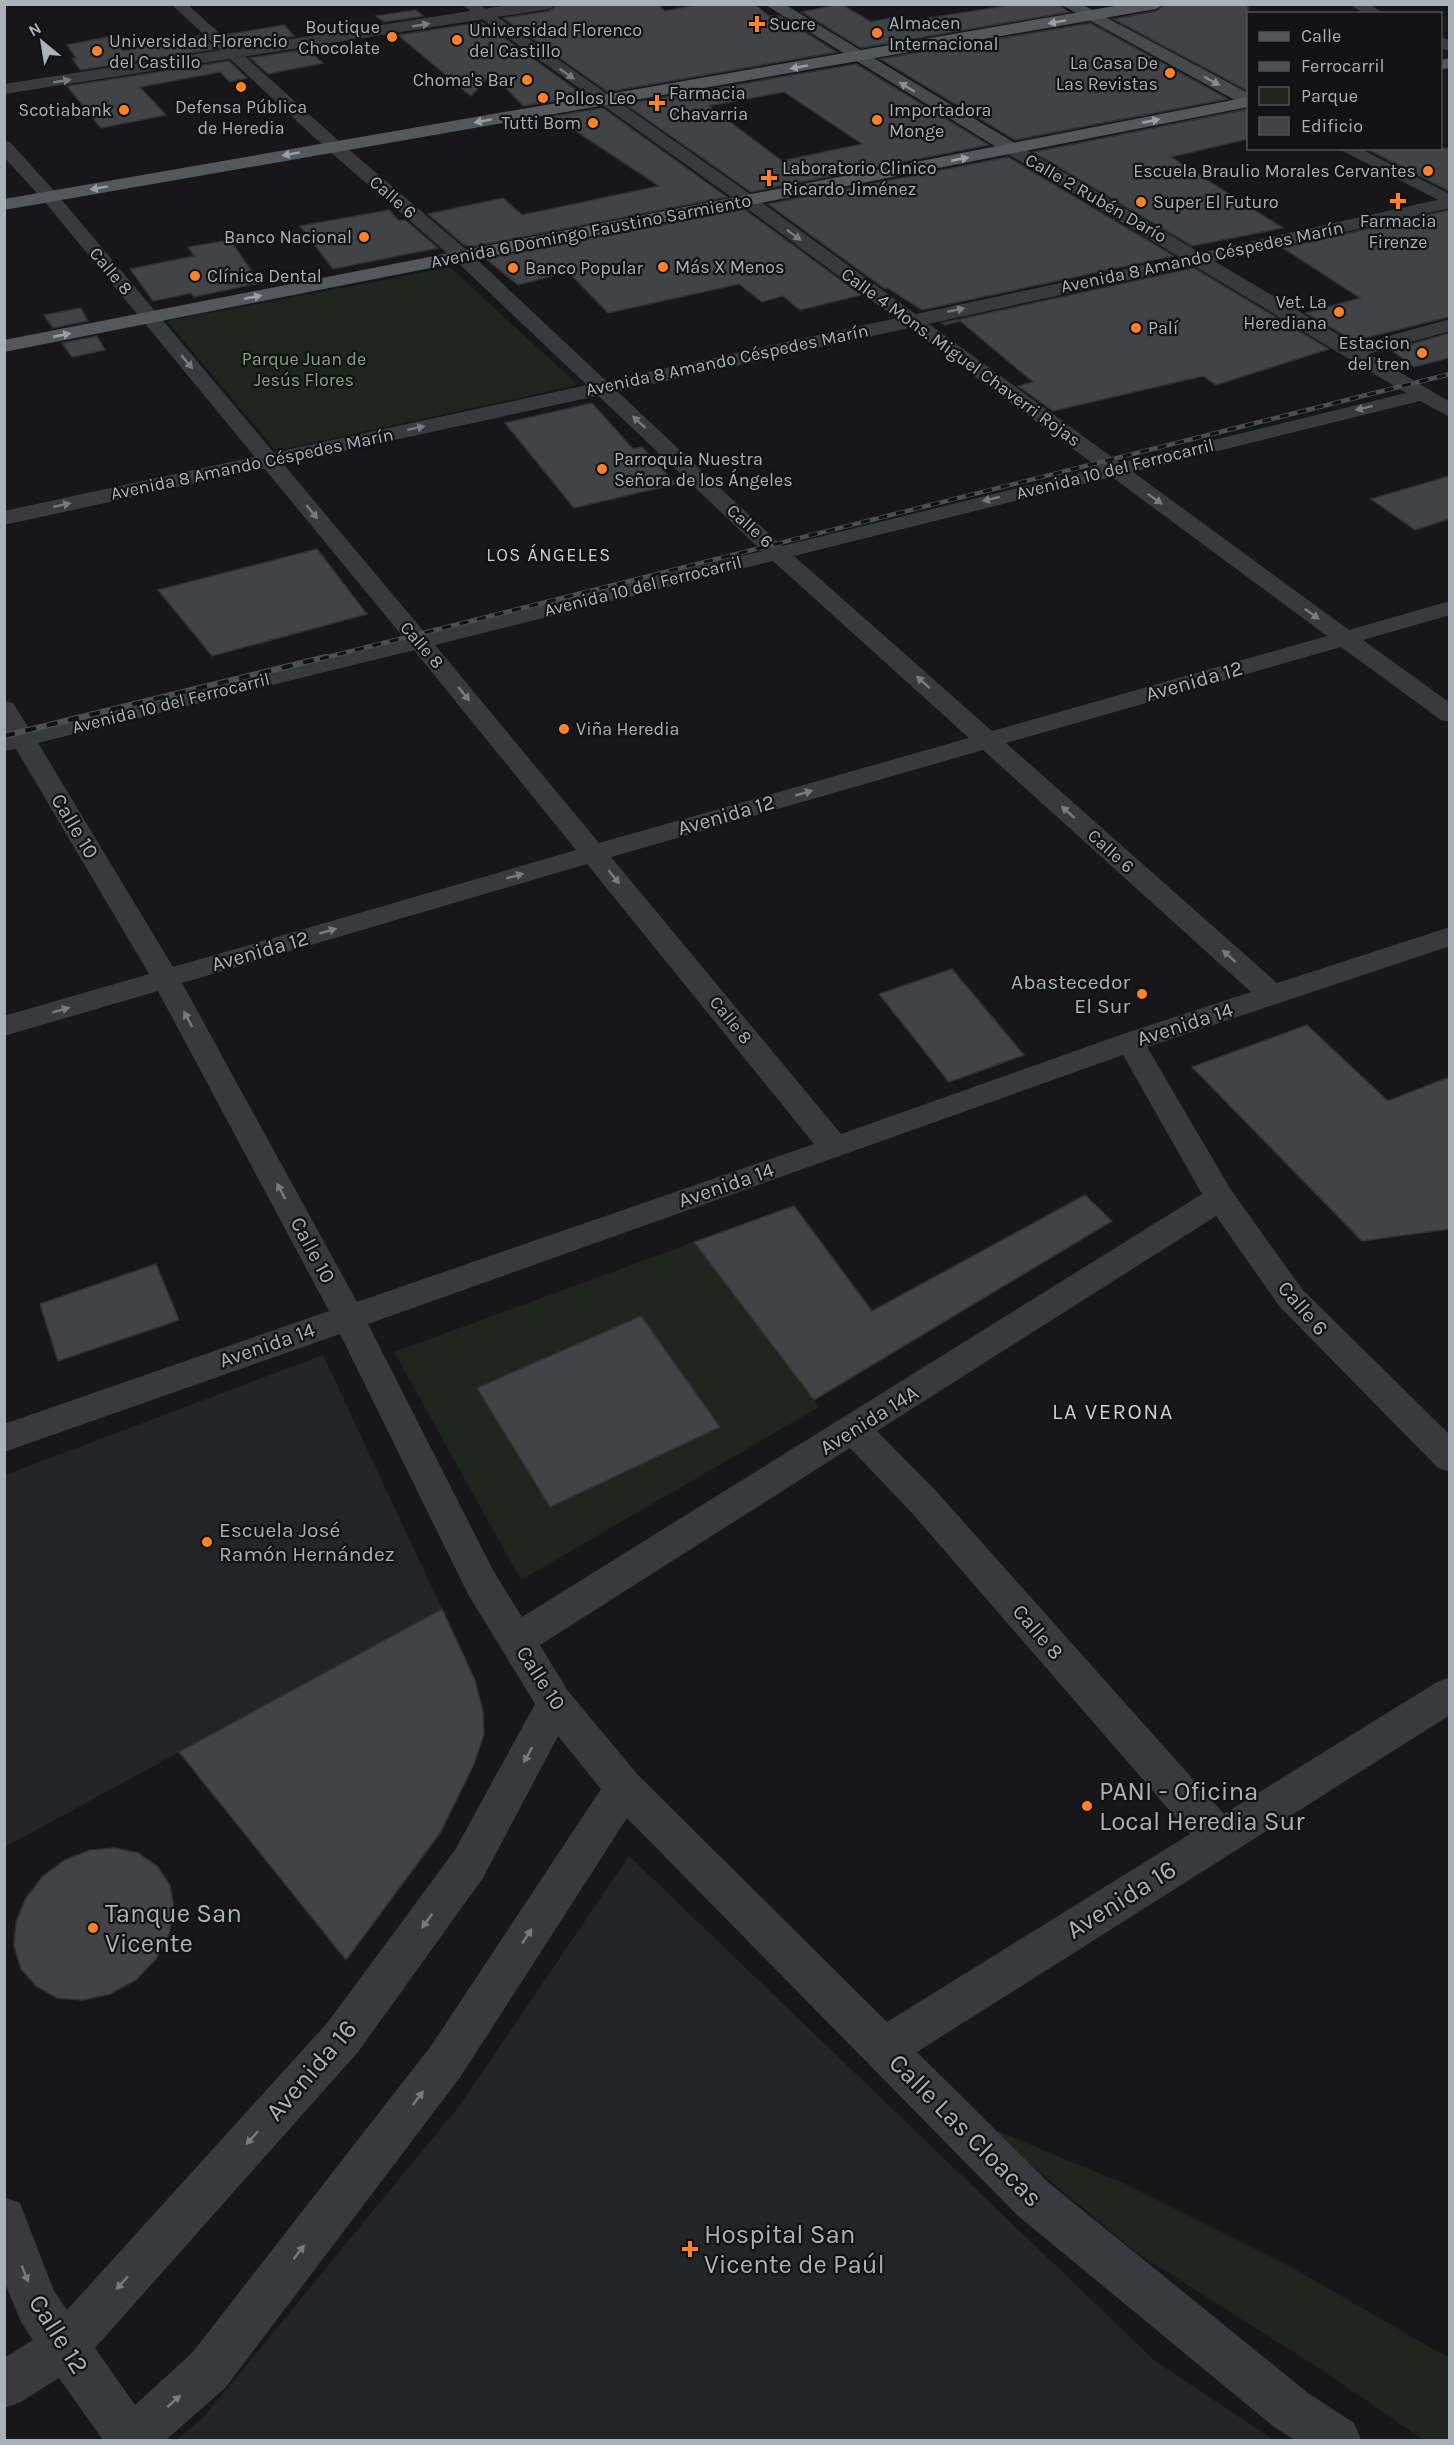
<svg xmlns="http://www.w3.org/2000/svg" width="1454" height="2445" font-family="Karla,sans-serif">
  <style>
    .built { fill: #232426 }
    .green { fill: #1d251c; fill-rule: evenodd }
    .building { fill: #414346; stroke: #313235; stroke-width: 1.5; fill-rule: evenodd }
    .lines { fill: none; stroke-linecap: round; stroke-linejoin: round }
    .minor { fill: #373a3f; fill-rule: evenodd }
    .tertiary { fill: #373a3f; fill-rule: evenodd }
    .secondary { fill: #454a4f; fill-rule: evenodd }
    .primary { fill: #53585e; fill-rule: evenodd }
    .rail-far1-casing { stroke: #4a4f54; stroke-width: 4.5 }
    .rail-casing { stroke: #4a4f54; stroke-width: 6 }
    .rail-far1 { stroke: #121214; stroke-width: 3; stroke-dasharray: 9; stroke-linecap: butt }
    .rail { stroke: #121214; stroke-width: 4; stroke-dasharray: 11; stroke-linecap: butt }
    .oneway { fill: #97a0a8 }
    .oneway2 { fill: #757c83 }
    .oneway3 { fill: #858e95 }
    .poi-dot { fill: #ff8129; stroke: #121214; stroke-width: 2 }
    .labels { text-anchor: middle; stroke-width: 4.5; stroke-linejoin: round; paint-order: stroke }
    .far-poi-label { font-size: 18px; fill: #a8b2ba; stroke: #121214; text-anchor: start }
    .far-street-label { font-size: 18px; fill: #a8b2ba; stroke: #121214 }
    .far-park-label { font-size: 18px; fill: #85a77d; stroke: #121214 }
    .far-neighbourhood-label { font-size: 18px; letter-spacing: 1.5px; fill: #c9d0d6; stroke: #121214 }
    .street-label { font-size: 21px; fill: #a8b2ba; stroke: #121214 }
    .poi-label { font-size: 21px; fill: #a8b2ba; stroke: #121214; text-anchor: end }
    .neighbourhood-label { font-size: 22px; letter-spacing: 1.5px; fill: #c9d0d6; stroke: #121214 }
    .near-poi-label { font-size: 26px; fill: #a8b2ba; stroke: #121214; text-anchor: start }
    .near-street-label { font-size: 26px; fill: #a8b2ba; stroke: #121214 }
  </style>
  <rect width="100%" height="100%" fill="#171719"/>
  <path class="built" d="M323 1355 442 1609 5 1847V1475Z
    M629 1856 1155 2361 1274 2440H176L203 2418 460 2105Z"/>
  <path class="green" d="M450 267 578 385 276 451 167 321Z
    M694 1242 819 1407 521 1580 394 1352ZM478 1388 720 1427 550 1507Z
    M983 2125 1123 2183 1289 2266 1449 2358V2440H1423L1328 2374 1137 2253Z"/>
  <path class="building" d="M559 4H657L665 11 701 4H754L769 16H780L837 52 608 92 503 18 549 11Z
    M841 4 871 22 891 18 898 23 1017 4H1058L1069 12 861 48 802 12Z
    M1166 4H1248V91L1113 19 1156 11Z
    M416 10 423 16 384 22 376 16Z
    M482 22 585 96 523 106 505 87 497 76 487 78 471 96 398 35Z
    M1090 23 1228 99 1015 140 880 59Z
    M284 25 294 36 236 45 224 35Z
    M112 36 123 51 198 36 204 38 216 49 80 70 72 58H76L67 45Z
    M307 49 323 63 268 74 250 58Z
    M229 61 247 78 230 82 220 72 140 87 166 115 101 128 67 86Z
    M856 64 989 145 751 192 625 104ZM784 92 862 144 782 161 709 106Z
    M603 108 727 197 471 247 463 244 428 214 503 198 522 215 659 186 553 116Z
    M1248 109V139L1171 157 1283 228 1192 246 1033 152Z
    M1365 148H1449V191Z
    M1008 157 1174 256 922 310 888 288 885 289 768 204Z
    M744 209 861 295 800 310 783 296 762 302 739 284 608 313 568 272 518 285 486 259Z
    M389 210 399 221 405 220 438 248 333 269 300 226Z
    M1449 210V317L1354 341 1306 313 1360 298 1283 248Z
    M230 240 260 283 194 297 191 293 153 301 130 269 194 256 188 247Z
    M1194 268 1329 349 1216 385 1203 376 1053 411 1018 386 1033 382 960 321 944 325 942 323Z
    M81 308 88 321 53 328 44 315Z
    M1449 333V358L1414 367 1391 350Z
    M97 336 105 350 72 357 62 343Z
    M592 403 633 449 642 447 676 484 574 508 505 423Z
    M1449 476V519L1415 530 1371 499Z
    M317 549 367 614 212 656 158 590Z
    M952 969 1024 1055 949 1082 879 994Z
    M1307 1025 1388 1101 1449 1077V1229L1362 1241 1192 1067Z
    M1085 1195 1112 1221 814 1400 694 1242 794 1206 872 1311Z
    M156 1264 179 1320 58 1361 40 1304Z
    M641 1316 720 1427 550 1507 477 1388Z
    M442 1609 475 1680 483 1712 484 1734 474 1764 440 1833 346 1960 179 1752Z
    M115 1848 138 1853 157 1866 170 1885 174 1909 169 1934 156 1959 136 1980 110 1994 83 2000 57 1998 36 1986 21 1969 14 1946 16 1922 26 1898 43 1876 65 1860 90 1850Z"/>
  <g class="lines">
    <path class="minor" d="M171 4H187L340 142 469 252 782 546 1099 468 741 204 461 4H479L753 196 1120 463 1406 393 1006 153 1003 149 1006 145H1018L1356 345 1450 319V331L1369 354 1450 402V417L1420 401 1133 472 1349 630 1450 601V615L1363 640 1450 703V722L1441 720 1341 647 1006 743 1277 983 1450 927V946L1147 1047 1231 1190 1302 1289 1450 1435V1472L1438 1468 1280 1307 1216 1216 877 1431 936 1491 1224 1814 1437 1682 1450 1677V1715L917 2052 1049 2183 1308 2393 1354 2423 1361 2440H1295L1274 2427 1017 2215 627 1818 461 2076 226 2387 166 2440H103L59 2378 21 2402 4 2408V2358L33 2340 21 2322 4 2281V2197L20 2203 54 2291 67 2310 328 2022 455 1850 535 1704 468 1594 340 1334 4 1452V1424L329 1311 158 991 4 1036V1016L149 974 16 749 4 751V736H8L4 730V701L13 703 30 730 404 638 44 201 4 157V141L10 142 56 193 425 633 762 551 455 260 328 150ZM1112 477 1327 636 992 731 794 556ZM773 561 969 738 599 843 435 645ZM414 650 576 850 173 967 38 743ZM983 750 1251 992 1120 1035 841 1134 611 857ZM587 864 814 1144 357 1302 182 983ZM1123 1055 1202 1194 522 1617 494 1572 368 1324ZM850 1448 912 1513 1190 1834 887 2022 638 1775 568 1691 540 1645ZM558 1736 601 1789 431 2046 192 2353 135 2405 95 2348 358 2052 483 1878Z
      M1350 4H1370L1384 14H1364Z
      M1440 37 1450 40V51L1440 48Z
      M1337 148H1359L1450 194V206Z"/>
    <path class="tertiary" d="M515 4H557L549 9 4 94V84Z
      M1450 197V208L1199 265 4 525V511L1199 253Z"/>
    <path class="secondary" d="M764 4H784L1018 145 1021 149 1018 153H1006Z
      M1060 4H1081L1248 93V105L1242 104Z"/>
    <path class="primary" d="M1126 4H1164L1156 9 4 210V199Z
      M1450 58V68L1440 70V60Z
      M1248 97V107L4 352V340Z"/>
    <defs>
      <path id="rail-far1" d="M320 659 1450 374"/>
      <path id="rail" d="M4 736 326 657"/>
    </defs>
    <use href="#rail-far1" class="rail-far1-casing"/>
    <use href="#rail" class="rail-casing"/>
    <use href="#rail-far1" class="rail-far1"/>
    <use href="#rail" class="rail"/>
  </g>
  <defs><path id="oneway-solid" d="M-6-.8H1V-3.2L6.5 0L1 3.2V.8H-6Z" transform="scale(1.5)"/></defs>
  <g class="oneway">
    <use href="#oneway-solid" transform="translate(1057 22) rotate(170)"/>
    <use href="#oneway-solid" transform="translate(799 67) rotate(170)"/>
    <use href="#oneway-solid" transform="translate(483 121) rotate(170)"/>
    <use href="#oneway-solid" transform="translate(1151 121) rotate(-11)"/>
    <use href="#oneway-solid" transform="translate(291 154) rotate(170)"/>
    <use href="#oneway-solid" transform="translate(960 159) rotate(-11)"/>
    <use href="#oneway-solid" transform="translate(99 188) rotate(170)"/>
    <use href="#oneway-solid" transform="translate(253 297) rotate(-11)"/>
    <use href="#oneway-solid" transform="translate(62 335) rotate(-11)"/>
  </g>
  <g class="oneway2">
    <use href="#oneway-solid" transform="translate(421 25) rotate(-9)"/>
    <use href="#oneway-solid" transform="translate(567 74) rotate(35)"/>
    <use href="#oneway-solid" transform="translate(62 81) rotate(-9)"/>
    <use href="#oneway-solid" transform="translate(794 235) rotate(36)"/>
    <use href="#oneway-solid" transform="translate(956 310) rotate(-12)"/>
    <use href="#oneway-solid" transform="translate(187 362) rotate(50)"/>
    <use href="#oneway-solid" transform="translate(1364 408) rotate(166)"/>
    <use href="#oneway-solid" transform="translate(639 422) rotate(-137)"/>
    <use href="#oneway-solid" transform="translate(416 428) rotate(-12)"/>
    <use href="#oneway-solid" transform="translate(991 499) rotate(166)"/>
    <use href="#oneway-solid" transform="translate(1155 499) rotate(36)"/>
    <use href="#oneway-solid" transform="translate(62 505) rotate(-12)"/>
    <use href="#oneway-solid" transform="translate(312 512) rotate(51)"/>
    <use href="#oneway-solid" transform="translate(1312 614) rotate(36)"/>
    <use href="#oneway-solid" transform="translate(923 682) rotate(-138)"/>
    <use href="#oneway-solid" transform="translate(464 694) rotate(51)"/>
    <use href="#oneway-solid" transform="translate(804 793) rotate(-16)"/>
    <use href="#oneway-solid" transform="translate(1068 812) rotate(-138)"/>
    <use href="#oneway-solid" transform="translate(515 876) rotate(-16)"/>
    <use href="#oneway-solid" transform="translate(614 877) rotate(51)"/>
    <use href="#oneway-solid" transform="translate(328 931) rotate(-16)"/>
    <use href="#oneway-solid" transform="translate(1229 956) rotate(-138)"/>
    <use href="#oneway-solid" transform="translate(61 1010) rotate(-16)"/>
    <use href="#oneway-solid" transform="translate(188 1019) rotate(-118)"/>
    <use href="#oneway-solid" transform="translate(281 1191) rotate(-118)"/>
    <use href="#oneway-solid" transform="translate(528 1755) rotate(118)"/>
    <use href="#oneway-solid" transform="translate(427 1921) rotate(126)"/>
    <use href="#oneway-solid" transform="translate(527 1936) rotate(-57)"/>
    <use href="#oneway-solid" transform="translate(418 2098) rotate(-53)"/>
    <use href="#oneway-solid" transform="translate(252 2138) rotate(132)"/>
    <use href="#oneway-solid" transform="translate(299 2252) rotate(-53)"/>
    <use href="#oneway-solid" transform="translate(25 2274) rotate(69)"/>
    <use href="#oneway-solid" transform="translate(122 2283) rotate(132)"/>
    <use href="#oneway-solid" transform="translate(174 2401) rotate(-42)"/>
  </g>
  <g class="oneway3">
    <use href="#oneway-solid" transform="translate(1212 81) rotate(28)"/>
    <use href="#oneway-solid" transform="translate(907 87) rotate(-149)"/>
  </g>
  <g class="poi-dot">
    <path d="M754 15h6v6h6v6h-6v6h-6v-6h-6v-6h6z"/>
    <circle cx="877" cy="33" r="6"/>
    <circle cx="392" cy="37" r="6"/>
    <circle cx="457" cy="40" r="6"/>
    <circle cx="97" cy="51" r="6"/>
    <circle cx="1170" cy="73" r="6"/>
    <circle cx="527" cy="80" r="6"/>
    <circle cx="241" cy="87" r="6"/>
    <circle cx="543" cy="98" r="6"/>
    <path d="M654 94h6v6h6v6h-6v6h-6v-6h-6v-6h6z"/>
    <circle cx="124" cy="110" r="6"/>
    <circle cx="877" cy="120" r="6"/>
    <circle cx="593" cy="123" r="6"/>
    <circle cx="1428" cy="171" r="6"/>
    <path d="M766 169h6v6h6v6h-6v6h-6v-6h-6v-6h6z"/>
    <path d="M1395 192h6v6h6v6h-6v6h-6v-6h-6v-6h6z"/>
    <circle cx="1141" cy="202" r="6"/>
    <circle cx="364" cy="237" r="6"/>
    <circle cx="663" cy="267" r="6"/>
    <circle cx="513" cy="268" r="6"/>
    <circle cx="195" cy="276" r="6"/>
    <circle cx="1339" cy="312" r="6"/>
    <circle cx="1136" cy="328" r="6"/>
    <circle cx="1422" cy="353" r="6"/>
    <circle cx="602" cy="469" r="6"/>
    <circle cx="564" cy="729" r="6"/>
    <circle cx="1142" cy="994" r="6"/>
    <circle cx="207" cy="1542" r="6"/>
    <circle cx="1087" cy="1806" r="6"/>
    <circle cx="93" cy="1928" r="6"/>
    <path d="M687 2240h6v6h6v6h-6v6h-6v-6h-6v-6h6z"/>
  </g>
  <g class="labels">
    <g class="far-poi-label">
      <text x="889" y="29">Almacen<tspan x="889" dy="21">Internacional</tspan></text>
      <text x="769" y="30">Sucre</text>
      <text x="380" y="33" text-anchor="end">Boutique<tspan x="380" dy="21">Chocolate</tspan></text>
      <text x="469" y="36">Universidad Florenco<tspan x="469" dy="21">del Castillo</tspan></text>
      <text x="109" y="47">Universidad Florencio<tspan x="109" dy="21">del Castillo</tspan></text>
      <text x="1158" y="69" text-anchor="end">La Casa De<tspan x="1158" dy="21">Las Revistas</tspan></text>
      <text x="515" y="86" text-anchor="end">Choma's Bar</text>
      <text x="669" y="99">Farmacia<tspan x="669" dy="21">Chavarria</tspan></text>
      <text x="555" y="104">Pollos Leo</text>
      <text x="241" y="113" text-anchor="middle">Defensa Pública<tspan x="241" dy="21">de Heredia</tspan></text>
      <text x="112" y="116" text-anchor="end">Scotiabank</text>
      <text x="889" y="116">Importadora<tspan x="889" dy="21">Monge</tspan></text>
      <text x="581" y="129" text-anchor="end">Tutti Bom</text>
      <text x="782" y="174">Laboratorio Clinico<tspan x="782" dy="21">Ricardo Jiménez</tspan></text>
      <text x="1416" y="177" text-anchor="end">Escuela Braulio Morales Cervantes</text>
      <text x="1153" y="208">Super El Futuro</text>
      <text x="1398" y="227" text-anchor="middle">Farmacia<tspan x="1398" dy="21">Firenze</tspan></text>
      <text x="352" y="243" text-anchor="end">Banco Nacional</text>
      <text x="675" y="273">Más X Menos</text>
      <text x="525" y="274">Banco Popular</text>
      <text x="207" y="282">Clínica Dental</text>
      <text x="1327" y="308" text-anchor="end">Vet. La<tspan x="1327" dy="21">Herediana</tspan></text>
      <text x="1148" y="334">Palí</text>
      <text x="1410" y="349" text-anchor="end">Estacion<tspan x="1410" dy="21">del tren</tspan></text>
      <text x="614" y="465">Parroquia Nuestra<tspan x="614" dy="21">Señora de los Ángeles</tspan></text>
      <text x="576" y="735">Viña Heredia</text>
    </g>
    <g class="far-street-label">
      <text transform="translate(393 197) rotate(41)" y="6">Calle 6</text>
      <text transform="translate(1096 198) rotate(30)" y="6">Calle 2 Rubén Darío</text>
      <text transform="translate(591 231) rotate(-11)" y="6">Avenida 6 Domingo Faustino Sarmiento</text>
      <text transform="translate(1202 257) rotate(-12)" y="6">Avenida 8 Amando Céspedes Marín</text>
      <text transform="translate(111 271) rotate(50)" y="6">Calle 8</text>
      <text transform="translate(961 357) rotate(36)" y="6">Calle 4 Mons. Miguel Chaverri Rojas</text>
      <text transform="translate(727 360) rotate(-12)" y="6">Avenida 8 Amando Céspedes Marín</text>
      <text transform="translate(252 464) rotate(-12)" y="6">Avenida 8 Amando Céspedes Marín</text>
      <text transform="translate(1115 469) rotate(-14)" y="6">Avenida 10 del Ferrocarril</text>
      <text transform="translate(750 526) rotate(42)" y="6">Calle 6</text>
      <text transform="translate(643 586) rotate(-14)" y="6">Avenida 10 del Ferrocarril</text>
      <text transform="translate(422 645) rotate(49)" y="6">Calle 8</text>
      <text transform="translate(171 703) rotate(-14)" y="6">Avenida 10 del Ferrocarril</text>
      <text transform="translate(1111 851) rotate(42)" y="6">Calle 6</text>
      <text transform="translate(731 1020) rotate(51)" y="6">Calle 8</text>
    </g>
    <g class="far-park-label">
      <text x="304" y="365">Parque Juan de<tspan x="304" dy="21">Jesús Flores</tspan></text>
    </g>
    <g class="far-neighbourhood-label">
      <text x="549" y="561">LOS ÁNGELES</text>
    </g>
    <g class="street-label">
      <text transform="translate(1194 681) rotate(-16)" y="7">Avenida 12</text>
      <text transform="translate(726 815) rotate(-16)" y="7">Avenida 12</text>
      <text transform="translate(75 826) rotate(59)" y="7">Calle 10</text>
      <text transform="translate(260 951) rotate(-16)" y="7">Avenida 12</text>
      <text transform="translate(1185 1024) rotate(-18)" y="7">Avenida 14</text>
      <text transform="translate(726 1185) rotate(-19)" y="7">Avenida 14</text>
      <text transform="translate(313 1250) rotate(62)" y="7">Calle 10</text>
      <text transform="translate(1303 1308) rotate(49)" y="7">Calle 6</text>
      <text transform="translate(267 1345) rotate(-19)" y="7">Avenida 14</text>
      <text transform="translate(869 1420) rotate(-32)" y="7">Avenida 14A</text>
      <text transform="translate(1038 1632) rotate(49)" y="7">Calle 8</text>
      <text transform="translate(541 1678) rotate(57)" y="7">Calle 10</text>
    </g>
    <g class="poi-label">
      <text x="1130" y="989">Abastecedor<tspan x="1130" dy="24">El Sur</tspan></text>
      <text x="219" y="1537" text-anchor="start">Escuela José<tspan x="219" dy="24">Ramón Hernández</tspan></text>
    </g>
    <g class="neighbourhood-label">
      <text x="1113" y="1419">LA VERONA</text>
    </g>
    <g class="near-poi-label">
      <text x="1099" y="1800">PANI - Oficina<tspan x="1099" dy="30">Local Heredia Sur</tspan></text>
      <text x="105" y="1922">Tanque San<tspan x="105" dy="30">Vicente</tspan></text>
      <text x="704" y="2243">Hospital San<tspan x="704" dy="30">Vicente de Paúl</tspan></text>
    </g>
    <g class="near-street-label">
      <text transform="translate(1121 1899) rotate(-32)" y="9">Avenida 16</text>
      <text transform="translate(311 2070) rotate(-49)" y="9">Avenida 16</text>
      <text transform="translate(966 2130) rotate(45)" y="9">Calle Las Cloacas</text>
      <text transform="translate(59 2334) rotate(58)" y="9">Calle 12</text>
    </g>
  </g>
  <rect width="1454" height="2445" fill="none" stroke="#a8b2ba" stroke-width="12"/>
  <rect x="1247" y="12" width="195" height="138" fill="#121214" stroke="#4e5256" stroke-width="1.5"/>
  <rect x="1259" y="32" width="30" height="9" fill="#53585e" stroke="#4e5256" stroke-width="1.5"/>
  <text x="1301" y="42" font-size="18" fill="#a8b2ba">Calle</text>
  <rect x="1259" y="62" width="30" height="9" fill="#4a4f54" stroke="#4e5256" stroke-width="1.5"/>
  <text x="1301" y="72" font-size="18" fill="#a8b2ba">Ferrocarril</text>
  <rect x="1259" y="87" width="30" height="18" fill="#1d251c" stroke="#4e5256" stroke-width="1.5"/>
  <text x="1301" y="102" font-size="18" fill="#a8b2ba">Parque</text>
  <rect x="1259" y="117" width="30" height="18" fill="#414346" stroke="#4e5256" stroke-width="1.5"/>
  <text x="1301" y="132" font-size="18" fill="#a8b2ba">Edificio</text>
  <g transform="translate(42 42) rotate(330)" stroke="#121214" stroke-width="4.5" paint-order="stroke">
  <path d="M0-4.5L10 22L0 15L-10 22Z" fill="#a8b2ba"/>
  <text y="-9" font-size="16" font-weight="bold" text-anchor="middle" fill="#a8b2ba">N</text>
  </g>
</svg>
